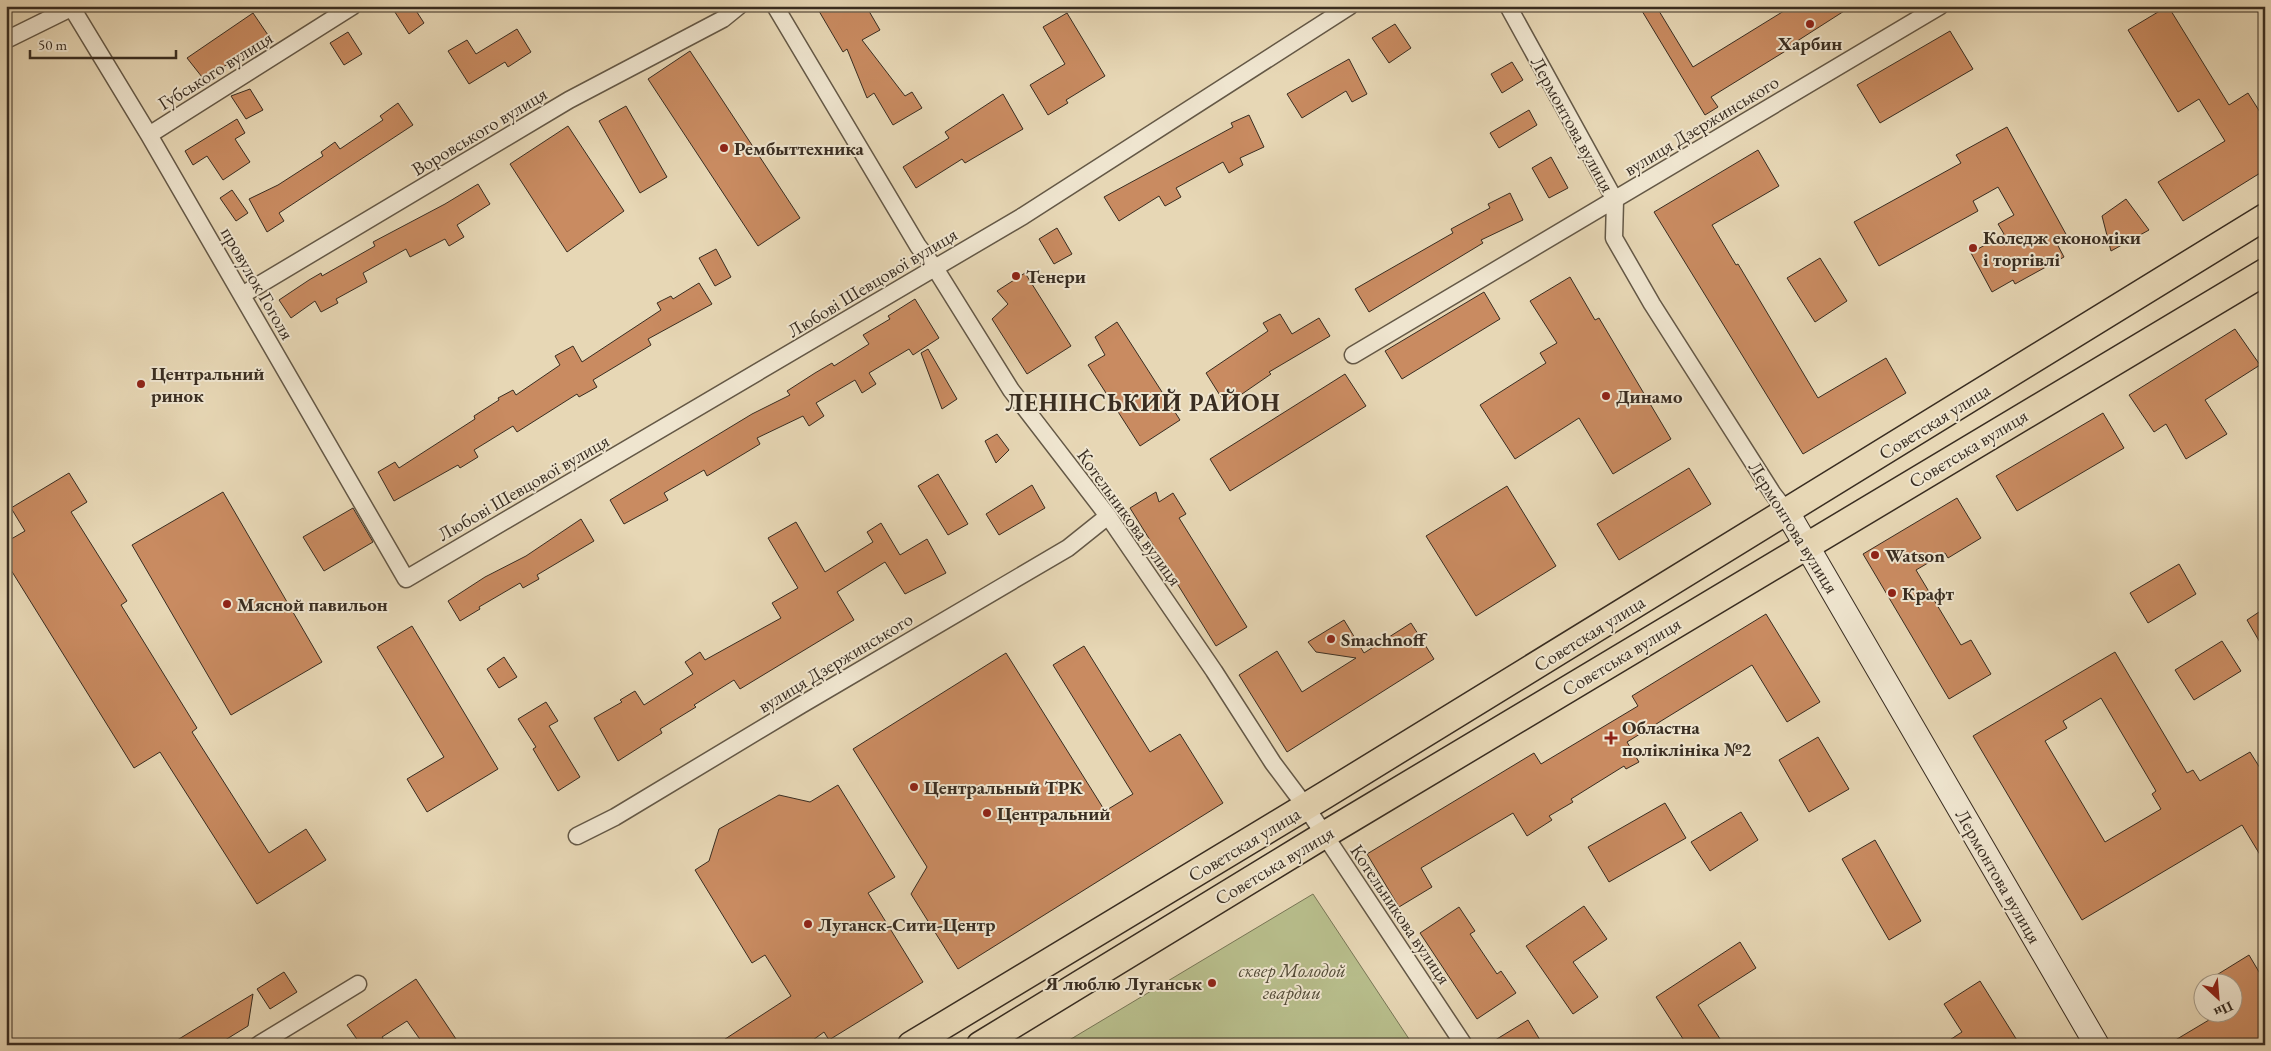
<svg xmlns="http://www.w3.org/2000/svg" width="2271" height="1051" font-family="'EB Garamond',serif">
  <style>
    .green { fill: #b8be8c; stroke: #787656 }
    .building { fill: #c98b61; stroke: #392d21; fill-rule: evenodd }
    .lines { fill: none; stroke-linecap: round; stroke-linejoin: round }
    .street-casing { stroke: #645846; stroke-width: 19 }
    .secondary-casing { stroke: #392d21; stroke-width: 26 }
    .primary-casing { stroke: #392d21; stroke-width: 29 }
    .street { stroke: #efe5cf; stroke-width: 16 }
    .secondary { stroke: #efe5cf; stroke-width: 24 }
    .primary { stroke: #e7d7b5; stroke-width: 26 }
    .poi-dot { fill: #8f2418; stroke: #efe5cf; stroke-width: 2 }
    .labels { text-anchor: middle; stroke-width: 4; stroke-linejoin: round; paint-order: stroke }
    .poi-label { font-size: 19px; font-weight: bold; fill: #392d21; stroke: #efe5cf; text-anchor: start }
    .street-label { font-size: 19px; fill: #392d21; stroke: #efe5cf }
    .park-label { font-size: 19px; font-style: italic; fill: #524a36; stroke: #efe5cf }
    .district-label { font-size: 24px; font-weight: bold; letter-spacing: 1px; fill: #392d21; stroke: #efe5cf }
  </style>
  <rect width="100%" height="100%" fill="#e7d7b5"/>
  <filter id="stains"><feTurbulence type="fractalNoise" baseFrequency=".004" numOctaves="4"/><feColorMatrix values="0 0 0 0 .2 0 0 0 0 .09 0 0 0 0 .02 0 0 0 .5 -.17"/></filter>
  <radialGradient id="worn" r=".72"><stop offset=".6" stop-color="#630" stop-opacity="0"/><stop offset="1" stop-color="#630" stop-opacity=".3"/></radialGradient>
  <path class="green" d="M1313 894 1413 1045H1061Z"/>
  <path class="building" d="M391 6H413L424 23 409 34Z
    M816 6H866L880 30 862 40 905 96 912 92 922 108 893 125 874 93 867 98 847 49 843 52Z
    M1639 6H1656L1693 67 1792 6H1852L1791 45 1792 47 1711 97 1718 107 1705 115Z
    M2168 6 2229 105 2248 93 2265 120V170L2183 221 2158 182 2225 141 2199 99 2178 112 2128 30Z
    M253 13 270 38 215 72 213 70 202 77 187 58Z
    M1067 13 1105 76 1066 100 1068 103 1048 115 1030 85 1065 64 1043 27Z
    M1395 24 1411 48 1389 63 1372 38Z
    M517 29 531 52 508 67 505 62 469 84 448 51 467 40 476 54Z
    M1950 31 1973 69 1880 123 1857 85Z
    M348 32 362 54 344 65 330 43Z
    M690 51 800 218 758 246 648 79Z
    M1349 59 1367 94 1352 102 1346 91 1302 118 1287 94Z
    M1512 62 1523 80 1502 93 1491 74Z
    M250 89 263 110 246 119 231 96Z
    M1003 94 1023 129 965 163 962 159 916 188 903 167 949 138 945 132Z
    M398 103 413 125 279 213 284 221 267 232 249 199 278 185 323 156 321 152 335 142 340 149 383 120 380 116Z
    M626 106 667 177 640 193 599 121Z
    M1529 110 1537 125 1499 148 1490 133Z
    M1249 115 1264 147 1240 158 1243 165 1229 173 1223 162 1176 188 1181 197 1165 206 1159 196 1119 221 1104 197 1233 127 1231 123Z
    M237 119 245 133 235 139 250 162 223 180 207 156 193 165 185 151Z
    M568 126 624 211 567 252 510 164Z
    M2007 127 2067 236 2056 242 2064 257 2015 284 2013 280 1992 292 1971 253 2004 234 1998 224 2014 215 1998 187 1973 201 1978 211 1879 266 1854 222 1961 163 1956 155Z
    M1758 150 1779 186 1712 225 1736 265 1738 264 1818 398 1886 358 1906 393 1803 454 1654 212Z
    M1551 157 1568 188 1549 198 1532 168Z
    M478 184 490 204 457 225 464 237 449 246 445 239 410 257 406 249 363 273 367 282 336 299 338 303 321 312 315 301 291 318 279 300 309 280 321 273 322 276 375 246 373 242 445 204Z
    M232 190 248 213 236 221 220 198Z
    M1510 193 1523 220 1481 240 1483 243 1369 312 1355 289 1453 233 1451 229 1490 208 1488 204Z
    M2126 199 2149 230 2111 251 2102 216Z
    M1057 228 1072 254 1054 264 1039 239Z
    M716 249 731 277 715 286 699 258Z
    M1820 258 1847 301 1815 322 1787 278Z
    M1025 273 1071 346 1027 374 992 319 1008 304 997 291Z
    M1570 277 1595 320 1599 318 1671 439 1613 474 1579 418 1515 459 1480 405 1546 363 1540 353 1557 343 1530 301Z
    M699 283 712 304 648 339 651 345 593 380 597 387 579 397 577 394 517 432 513 426 474 450 478 457 460 468 458 465 394 501 378 472 395 462 399 468 475 419 474 416 499 400 498 398 513 390 516 395 560 365 555 356 573 346 582 362 661 310 657 303 671 296 673 299Z
    M1484 292 1500 319 1402 379 1385 351Z
    M915 299 939 338 913 355 909 349 869 373 876 384 862 393 855 380 816 403 824 416 809 426 803 416 757 438 760 444 707 476 704 470 664 493 668 500 624 524 610 500 752 414 790 395 787 391 815 373 832 363 834 366 869 344 863 335 890 319 888 316Z
    M1280 314 1292 334 1319 318 1330 336 1269 372 1271 374 1226 405 1206 373 1268 331 1263 323Z
    M1117 322 1180 420 1140 446 1088 365 1105 355 1095 337Z
    M2235 329 2260 365 2205 400 2227 434 2186 459 2166 424 2154 432 2129 395Z
    M928 349 957 399 942 409 921 353Z
    M1345 374 1366 406 1230 491 1210 459Z
    M2103 413 2124 448 2017 511 1996 476Z
    M997 434 1009 450 996 463 985 441Z
    M1689 468 1711 504 1619 560 1597 524Z
    M69 473 87 502 71 512 127 601 121 605 197 728 192 732 269 853 306 829 326 860 257 904 160 752 134 768 6 562V542L25 531 11 508Z
    M938 474 968 524 948 535 918 486Z
    M1032 485 1045 508 999 535 986 514Z
    M1507 486 1556 566 1476 616 1426 536Z
    M223 492 322 662 231 715 132 545Z
    M1156 492 1159 502 1173 493 1186 514 1179 518 1247 627 1216 646 1130 508Z
    M1957 498 1981 538 1948 558 1945 553 1916 570 1961 645 1971 640 1991 674 1949 699 1863 554Z
    M353 508 373 542 324 571 303 537Z
    M581 519 594 541 537 575 539 579 523 588 520 583 479 607 480 609 460 621 448 601 485 577 526 556Z
    M796 522 825 572 873 542 867 532 881 523 900 555 927 539 946 573 905 594 885 562 837 592 854 620 740 689 734 680 694 705 696 707 660 729 662 733 618 761 594 718 622 702 620 700 635 691 644 705 693 674 685 662 700 652 705 660 781 618 772 603 798 588 768 538Z
    M2179 564 2196 594 2148 623 2130 593Z
    M2265 608V651L2247 620Z
    M1766 614 1820 702 1787 722 1752 665 1627 742 1639 762 1626 769 1624 766 1571 799 1573 802 1549 816 1552 820 1527 836 1513 813 1421 868 1432 887 1399 907 1367 854 1534 753 1541 764 1638 706 1632 696Z
    M1344 620 1364 653 1411 623 1434 659 1287 752 1239 675 1277 651 1302 692 1356 658 1316 652 1308 642Z
    M412 626 498 769 427 812 407 779 444 757 377 647Z
    M2222 641 2241 671 2194 700 2175 670Z
    M1084 646 1150 752 1180 734 1223 803 958 969 911 894 927 867 853 749 1006 653 1105 811 1133 794 1053 665Z
    M2115 652 2187 773 2193 770 2200 781 2250 752 2265 776V863L2242 825 2082 920 1973 736ZM2101 698 2156 791 2152 794 2161 809 2105 842 2045 741 2067 728 2063 721Z
    M504 657 517 677 499 688 487 669Z
    M546 702 558 721 549 726 580 777 558 791 533 749 536 747 518 719Z
    M1818 737 1849 789 1809 812 1779 760Z
    M838 785 895 877 868 893 923 982 829 1040 824 1032 806 1045H716L791 996 765 955 752 963 695 870 709 861 719 829 779 795 810 802Z
    M1665 803 1686 838 1609 882 1588 847Z
    M1741 812 1758 840 1710 871 1691 842Z
    M1875 840 1921 921 1889 940 1842 859Z
    M1584 906 1607 939 1573 962 1598 997 1573 1014 1526 946Z
    M1459 907 1475 931 1470 934 1497 974 1501 971 1516 993 1477 1019 1420 933Z
    M1740 942 1756 968 1698 1005 1724 1045H1687L1656 997Z
    M2249 955 2265 982V1045H2167L2219 1014H2234V984H2202Z
    M284 972 297 992 270 1009 257 989Z
    M416 979 460 1045H424L407 1021 382 1037 387 1045H361L347 1025Z
    M1980 981 2020 1045H1942L1962 1032 1944 1004Z
    M253 994 248 1026 217 1045H169Z
    M1528 1020 1543 1045H1487Z"/>
  <g class="lines">
    <defs>
      <path id="street" d="M775 6 918 246 935 268 1011 390 1108 516 1214 671 1273 763 1306 807 1464 1045
        M1508 6 1615 200 1614 238 1652 304 1773 494 1787 512
        M72 8 149 135 406 579 1023 216 1350 6
        M6 40 75 6
        M149 135 353 6
        M242 295 569 100 723 19 739 6
        M1353 355 1940 6
        M577 836 615 817 801 705 1068 548 1108 516
        M258 1045 358 984"/>
      <path id="secondary" d="M1787 512 2097 1045"/>
      <path id="primary" d="M911 1045 1325 795 2265 217
        M980 1045 1324 835 2265 272"/>
    </defs>
    <use href="#street" class="street-casing"/>
    <use href="#secondary" class="secondary-casing"/>
    <use href="#primary" class="primary-casing"/>
    <use href="#street" class="street"/>
    <use href="#secondary" class="secondary"/>
    <use href="#primary" class="primary"/>
  </g>
  <g class="poi-dot">
    <circle cx="1810" cy="24" r="5"/>
    <circle cx="724" cy="148" r="5"/>
    <circle cx="1973" cy="248" r="5"/>
    <circle cx="1016" cy="276" r="5"/>
    <circle cx="141" cy="384" r="5"/>
    <circle cx="1606" cy="396" r="5"/>
    <circle cx="1875" cy="555" r="5"/>
    <circle cx="1892" cy="593" r="5"/>
    <circle cx="227" cy="604" r="5"/>
    <circle cx="1331" cy="639" r="5"/>
    <path d="M1608.5 730.5h5v5h5v5h-5v5h-5v-5h-5v-5h5z"/>
    <circle cx="914" cy="787" r="5"/>
    <circle cx="987" cy="813" r="5"/>
    <circle cx="808" cy="924" r="5"/>
    <circle cx="1212" cy="983" r="5"/>
  </g>
  <g class="labels">
    <g class="poi-label">
      <text x="1810" y="50" text-anchor="middle">Харбин</text>
      <text x="734" y="155">Рембыттехника</text>
      <text x="1983" y="244">Коледж економіки<tspan x="1983" dy="22">і торгівлі</tspan></text>
      <text x="1026" y="283">Тенери</text>
      <text x="151" y="380">Центральний<tspan x="151" dy="22">ринок</tspan></text>
      <text x="1616" y="403">Динамо</text>
      <text x="1885" y="562">Watson</text>
      <text x="1902" y="600">Крафт</text>
      <text x="237" y="611">Мясной павильон</text>
      <text x="1341" y="646">Smachnoff</text>
      <text x="1622" y="734">Областна<tspan x="1622" dy="22">поліклініка №2</tspan></text>
      <text x="924" y="794">Центральный ТРК</text>
      <text x="997" y="820">Центральний</text>
      <text x="818" y="931">Луганск-Сити-Центр</text>
      <text x="1202" y="990" text-anchor="end">Я люблю Луганськ</text>
    </g>
    <g class="street-label">
      <text transform="translate(215 70) rotate(-32)" y="7">Губського вулиця</text>
      <text transform="translate(1573 124) rotate(61)" y="7">Лермонтова вулиця</text>
      <text transform="translate(1701 125) rotate(-31)" y="7">вулиця Дзержинського</text>
      <text transform="translate(479 131) rotate(-31)" y="7">Воровського вулиця</text>
      <text transform="translate(872 282) rotate(-31)" y="7">Любові Шевцової вулиця</text>
      <text transform="translate(258 283) rotate(60)" y="7">провулок Гоголя</text>
      <text transform="translate(1934 421) rotate(-32)" y="7">Советская улица</text>
      <text transform="translate(1968 448) rotate(-31)" y="7">Совєтська вулиця</text>
      <text transform="translate(523 487) rotate(-30)" y="7">Любові Шевцової вулиця</text>
      <text transform="translate(1130 517) rotate(54)" y="7">Котельникова вулиця</text>
      <text transform="translate(1794 527) rotate(58)" y="7">Лермонтова вулиця</text>
      <text transform="translate(1589 633) rotate(-32)" y="7">Советская улица</text>
      <text transform="translate(1621 656) rotate(-31)" y="7">Совєтська вулиця</text>
      <text transform="translate(835 662) rotate(-31)" y="7">вулиця Дзержинського</text>
      <text transform="translate(1244 844) rotate(-31)" y="7">Советская улица</text>
      <text transform="translate(1274 865) rotate(-31)" y="7">Совєтська вулиця</text>
      <text transform="translate(1999 876) rotate(60)" y="7">Лермонтова вулиця</text>
      <text transform="translate(1401 914) rotate(56)" y="7">Котельникова вулиця</text>
    </g>
    <g class="park-label">
      <text x="1292" y="977">сквер Молодой<tspan x="1292" dy="22">гвардии</tspan></text>
    </g>
    <g class="district-label">
      <text x="1143" y="411">ЛЕНІНСЬКИЙ РАЙОН</text>
    </g>
  </g>
  <rect width="2271" height="1051" fill="none" stroke="#e7d7b5" stroke-width="25"/>
  <rect x="8" y="8" width="2256" height="1036" fill="none" stroke="#392d21" stroke-width="2.5"/>
  <rect x="12" y="12" width="2246" height="1026" fill="none" stroke="#392d21"/>
  <g transform="translate(2218 998) rotate(154)"><circle r="24" fill="#efe5cf" stroke="#a69b89"/>
  <path d="M0-4L9 19L0 12L-9 19Z" fill="#8f2418"/>
  <text y="-8" font-size="14" font-weight="bold" text-anchor="middle" fill="#392d21">Пн</text>
  </g>
  <path d="M30 50v8h146v-8" fill="none" stroke="#392d21" stroke-width="2.5"/>
  <text x="38" y="50" font-size="15" fill="#392d21" stroke="#efe5cf" stroke-width="4" paint-order="stroke">50 m</text>
  <rect width="100%" height="100%" filter="url(#stains)"/>
  <rect width="100%" height="100%" fill="url(#worn)"/>
</svg>
